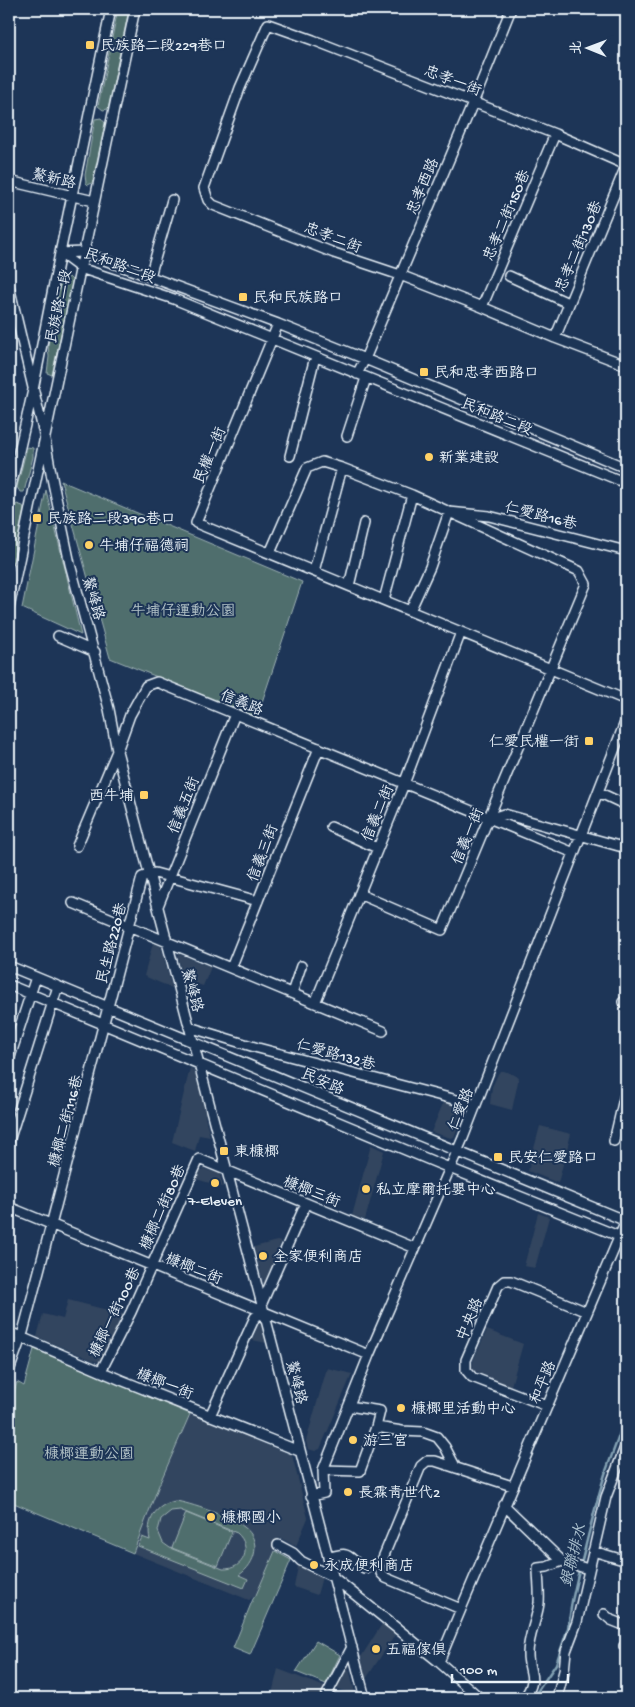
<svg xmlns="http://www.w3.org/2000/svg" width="635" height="1707" font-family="'Gochi Hand','LXGW WenKai TC',sans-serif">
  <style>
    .built { fill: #32455e }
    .green { fill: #506e6d; stroke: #9cb0b2; fill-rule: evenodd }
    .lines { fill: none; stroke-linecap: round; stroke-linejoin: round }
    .stream { stroke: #84a2b4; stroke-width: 2.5 }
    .minor-casing { stroke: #e8f1f8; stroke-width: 12 }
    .minor { stroke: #1d3557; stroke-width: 9 }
    .poi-dot { fill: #ffd166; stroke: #1d3557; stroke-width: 2 }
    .labels { text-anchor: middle; stroke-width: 4; stroke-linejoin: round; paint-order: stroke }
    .poi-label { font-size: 15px; fill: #e8f1f8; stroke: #1d3557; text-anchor: start }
    .street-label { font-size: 15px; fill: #e8f1f8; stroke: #1d3557 }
    .park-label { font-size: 15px; fill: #b3c3c7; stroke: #1d3557 }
    .water-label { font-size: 16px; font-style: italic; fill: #aec3d0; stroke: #1d3557 }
  </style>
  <rect width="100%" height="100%" fill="#1d3557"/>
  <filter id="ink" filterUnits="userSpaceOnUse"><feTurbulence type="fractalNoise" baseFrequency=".02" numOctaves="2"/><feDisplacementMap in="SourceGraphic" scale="10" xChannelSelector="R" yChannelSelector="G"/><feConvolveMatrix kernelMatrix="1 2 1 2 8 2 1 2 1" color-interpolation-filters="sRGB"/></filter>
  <g filter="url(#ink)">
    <path class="built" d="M153 943 161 946 172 988 144 976Z
      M179 954 211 967 203 986 194 983 189 1000 178 957Z
      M190 1068 194 1070 206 1113 205 1116 210 1137 199 1135 195 1151 172 1142Z
      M504 1071 519 1077 512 1110 490 1104 492 1087 498 1074 500 1071Z
      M444 1101 466 1107 454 1137 451 1138 431 1132Z
      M540 1126 571 1134 558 1183 528 1171Z
      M371 1145 384 1151 365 1220 352 1216Z
      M204 1169 220 1174 223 1187 196 1179 199 1171Z
      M538 1213 549 1217 535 1268 524 1266Z
      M277 1241 281 1242 264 1286 254 1247Z
      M68 1300 123 1314 104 1357 99 1362 95 1361 37 1337 43 1314 63 1319Z
      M260 1321 267 1343 252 1340Z
      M487 1330 523 1344 511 1386 475 1371 472 1367 473 1361Z
      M327 1368 352 1374 320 1449 315 1451 308 1449 306 1441Z
      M190 1414 292 1455 308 1518 296 1546 280 1538 256 1595 249 1600 133 1553 159 1485Z
      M298 1566 322 1577 317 1595 294 1587Z
      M382 1624 395 1635 366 1679 361 1657Z
      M345 1653 356 1696 330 1686Z
      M278 1669 325 1687 320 1698H271Z"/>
    <path class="green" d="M118 9H129L108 109 103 110 98 106Z
      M101 118 105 123 93 180 92 183 88 185 86 183 85 175 95 119Z
      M69 277 72 280V284L52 375 47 373 49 357 48 344 61 280 64 278Z
      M27 447 33 448V457L24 492H20L17 487Z
      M61 481 302 582 257 717 110 658Z
      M46 490 81 635 22 608Z
      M17 504 23 506 24 509 9 582V534L15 506Z
      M34 1349 190 1414 159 1485 133 1553 9 1501V1409L17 1382 24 1386Z
      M175 1501C188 1502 233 1518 244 1527 262 1540 256 1564 239 1575L248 1579 244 1588 138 1546 142 1537 150 1540C146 1521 155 1505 175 1501ZM180 1510 237 1533C253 1547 244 1570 223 1569L170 1548 163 1543 158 1531 161 1519 171 1511Z
      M186 1513 232 1532 218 1566 172 1548Z
      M275 1551 291 1560 250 1655 233 1648 253 1599 256 1595Z
      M316 1641 340 1655 326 1684 296 1672Z"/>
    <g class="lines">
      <path class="stream" d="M9 404 11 414
        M581 1564C589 1533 596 1502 606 1471 613 1451 621 1433 626 1413
        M533 1698 556 1664 568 1628 572 1601 579 1570"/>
      <defs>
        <path id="minor" d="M626 165 555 134 313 40 268 24 240 88 204 188 208 200 213 205 334 253 400 275 482 307 555 338 626 365
          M9 181 94 201
          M60 253 80 268 174 299 626 483
          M60 253 83 252 278 324 365 359 626 468
          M150 276 172 200
          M509 276 568 303
          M9 286 44 434 52 478 70 564 109 709 117 751 365 1698
          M482 307 555 134
          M278 324 196 523 626 700
          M555 338 626 166
          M357 374 365 359 473 103 511 9
          M347 436 366 378
          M290 456 315 357
          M9 495 33 390 60 253 111 9
          M270 553 307 468 322 462 342 468 412 495 579 571 586 584 442 930 359 894
          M314 571 342 468
          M349 586 364 523
          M384 600 412 495
          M9 608 135 9
          M410 611 430 567 449 512 489 516 626 551
          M58 636 95 652
          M598 792 626 805
          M489 819 504 814 626 848
          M331 827 377 848
          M77 846 117 751 130 715 146 686 157 682 574 853
          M73 903 383 1031
          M158 906 235 714
          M9 966 626 1221
          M231 968 319 748
          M9 985 437 1163 626 1239
          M292 993 301 966
          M623 1002 626 1003
          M315 1003 404 784 461 632
          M189 1027 258 1048 476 1105
          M9 1060 36 977
          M9 1141 58 986
          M614 1141 626 1090
          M9 1207 369 1355
          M262 1303 306 1203
          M9 1332 121 1380 299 1451
          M9 1371 23 1332 142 877 155 873 258 901
          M101 1371 131 1312 199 1159 415 1248
          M349 1406 380 1411 376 1427 402 1431 423 1432 437 1437 445 1447 456 1468
          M547 1406 472 1377 466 1370V1360L498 1286 504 1281H511L587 1312
          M210 1416 255 1317 265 1312
          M323 1470 360 1471 376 1427
          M311 1496 324 1493 323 1470 369 1355 463 1138 626 720
          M504 1505 562 1561 588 1569
          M278 1545 293 1553 301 1561 333 1577 439 1662 480 1698
          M593 1551 620 1559
          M328 1558C352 1550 346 1557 364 1568L380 1565
          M380 1565 421 1466 427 1461H435L512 1486
          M380 1565 381 1573 386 1578 461 1609 439 1662
          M461 1609 626 1221
          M604 1614 611 1620 626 1626
          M624 1646 626 1647
          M325 1698 352 1647
          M524 1698C539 1679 528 1673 528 1654 528 1636 537 1620 539 1603 540 1592 538 1579 538 1568L547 1567 562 1561
          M557 1698 564 1671 566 1651 577 1622 606 1497 626 1445"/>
      </defs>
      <use href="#minor" class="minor-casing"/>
      <use href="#minor" class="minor"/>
    </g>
  </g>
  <g class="poi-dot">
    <rect x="85" y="40" width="10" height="10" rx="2.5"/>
    <rect x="238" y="292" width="10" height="10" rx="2.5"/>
    <rect x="419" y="367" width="10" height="10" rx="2.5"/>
    <circle cx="429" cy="457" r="5"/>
    <rect x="32" y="513" width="10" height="10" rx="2.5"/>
    <circle cx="89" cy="545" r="5"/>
    <rect x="584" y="736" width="10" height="10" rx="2.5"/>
    <rect x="139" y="790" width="10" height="10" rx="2.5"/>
    <rect x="219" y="1146" width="10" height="10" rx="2.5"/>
    <rect x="493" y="1152" width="10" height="10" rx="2.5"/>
    <circle cx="215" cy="1183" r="5"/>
    <circle cx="366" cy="1189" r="5"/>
    <circle cx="263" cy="1256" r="5"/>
    <circle cx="401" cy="1408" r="5"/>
    <circle cx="353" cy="1440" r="5"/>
    <circle cx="348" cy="1492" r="5"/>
    <circle cx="211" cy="1517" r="5"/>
    <circle cx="314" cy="1565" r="5"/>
    <circle cx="376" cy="1649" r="5"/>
  </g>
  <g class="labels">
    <g class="poi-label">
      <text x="100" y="50">民族路二段229巷口</text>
      <text x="253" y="302">民和民族路口</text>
      <text x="434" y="377">民和忠孝西路口</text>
      <text x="439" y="462">新業建設</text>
      <text x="47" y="523">民族路二段390巷口</text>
      <text x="99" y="550">牛埔仔福德祠</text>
      <text x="579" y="746" text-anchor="end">仁愛民權一街</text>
      <text x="134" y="800" text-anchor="end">西牛埔</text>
      <text x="234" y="1156">東槺榔</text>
      <text x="508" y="1162">民安仁愛路口</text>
      <text x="376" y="1194">私立摩爾托嬰中心</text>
      <text x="215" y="1205" text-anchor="middle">7-Eleven</text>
      <text x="273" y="1261">全家便利商店</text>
      <text x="411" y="1413">槺榔里活動中心</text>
      <text x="363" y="1445">游三宮</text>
      <text x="358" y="1497">長霖青世代2</text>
      <text x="221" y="1522">槺榔國小</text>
      <text x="324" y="1570">永成便利商店</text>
      <text x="386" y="1654">五福傢俱</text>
    </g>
    <g class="street-label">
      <text transform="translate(453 80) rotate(21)" y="5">忠孝一街</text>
      <text transform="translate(54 178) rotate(13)" y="5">鰲新路</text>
      <text transform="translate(422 186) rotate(-67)" y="5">忠孝西路</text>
      <text transform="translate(506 215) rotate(-67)" y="5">忠孝二街150巷</text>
      <text transform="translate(333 237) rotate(21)" y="5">忠孝二街</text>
      <text transform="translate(578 246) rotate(-67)" y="5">忠孝二街130巷</text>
      <text transform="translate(120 265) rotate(20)" y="5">民和路二段</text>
      <text transform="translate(58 306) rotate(-78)" y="5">民族路二段</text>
      <text transform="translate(497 416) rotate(22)" y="5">民和路二段</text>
      <text transform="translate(209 455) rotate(-67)" y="5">民權一街</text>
      <text transform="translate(541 515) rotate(14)" y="5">仁愛路16巷</text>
      <text transform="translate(94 598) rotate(74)" y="5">鰲峰路</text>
      <text transform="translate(242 702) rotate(22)" y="5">信義路</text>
      <text transform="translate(183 805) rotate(-68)" y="5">信義五街</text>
      <text transform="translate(377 813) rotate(-67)" y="5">信義二街</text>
      <text transform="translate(467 836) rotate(-67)" y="5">信義一街</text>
      <text transform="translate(262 853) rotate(-69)" y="5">信義三街</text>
      <text transform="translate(111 943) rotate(-76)" y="5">民生路220巷</text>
      <text transform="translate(193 990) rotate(75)" y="5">鰲峰路</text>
      <text transform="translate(336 1054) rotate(15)" y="5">仁愛路132巷</text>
      <text transform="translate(323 1081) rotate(23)" y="5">民安路</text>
      <text transform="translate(460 1109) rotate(-68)" y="5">仁愛路</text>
      <text transform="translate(65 1121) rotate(-75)" y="5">槺榔二街116巷</text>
      <text transform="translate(312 1191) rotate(22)" y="5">槺榔三街</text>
      <text transform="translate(162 1207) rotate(-66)" y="5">槺榔二街80巷</text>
      <text transform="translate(194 1268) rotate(22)" y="5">槺榔二街</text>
      <text transform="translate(114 1312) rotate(-64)" y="5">槺榔一街100巷</text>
      <text transform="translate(469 1319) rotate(-67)" y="5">中央路</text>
      <text transform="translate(297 1382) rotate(76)" y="5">鰲峰路</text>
      <text transform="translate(542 1382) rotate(-67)" y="5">和平路</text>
      <text transform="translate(165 1383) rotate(22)" y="5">槺榔一街</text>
    </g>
    <g class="park-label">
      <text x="183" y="615">牛埔仔運動公園</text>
      <text x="89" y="1458">槺榔運動公園</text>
    </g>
    <g class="water-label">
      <text transform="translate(572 1555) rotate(-76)" y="6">銀聯排水</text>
    </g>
  </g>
  <rect width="635" height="1707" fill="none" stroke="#1d3557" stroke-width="30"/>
  <rect x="15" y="15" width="605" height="1677" fill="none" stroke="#e8f1f8" stroke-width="2" filter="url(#ink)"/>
  <g transform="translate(588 48) rotate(271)" stroke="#1d3557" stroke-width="4" paint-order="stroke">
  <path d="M0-4L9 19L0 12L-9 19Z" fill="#e8f1f8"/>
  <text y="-8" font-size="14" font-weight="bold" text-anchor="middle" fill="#e8f1f8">北</text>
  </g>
  <path d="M452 1674v8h116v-8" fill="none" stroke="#e8f1f8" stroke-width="2.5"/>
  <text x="460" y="1674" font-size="15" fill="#e8f1f8" stroke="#1d3557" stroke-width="4" paint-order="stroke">100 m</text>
</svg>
